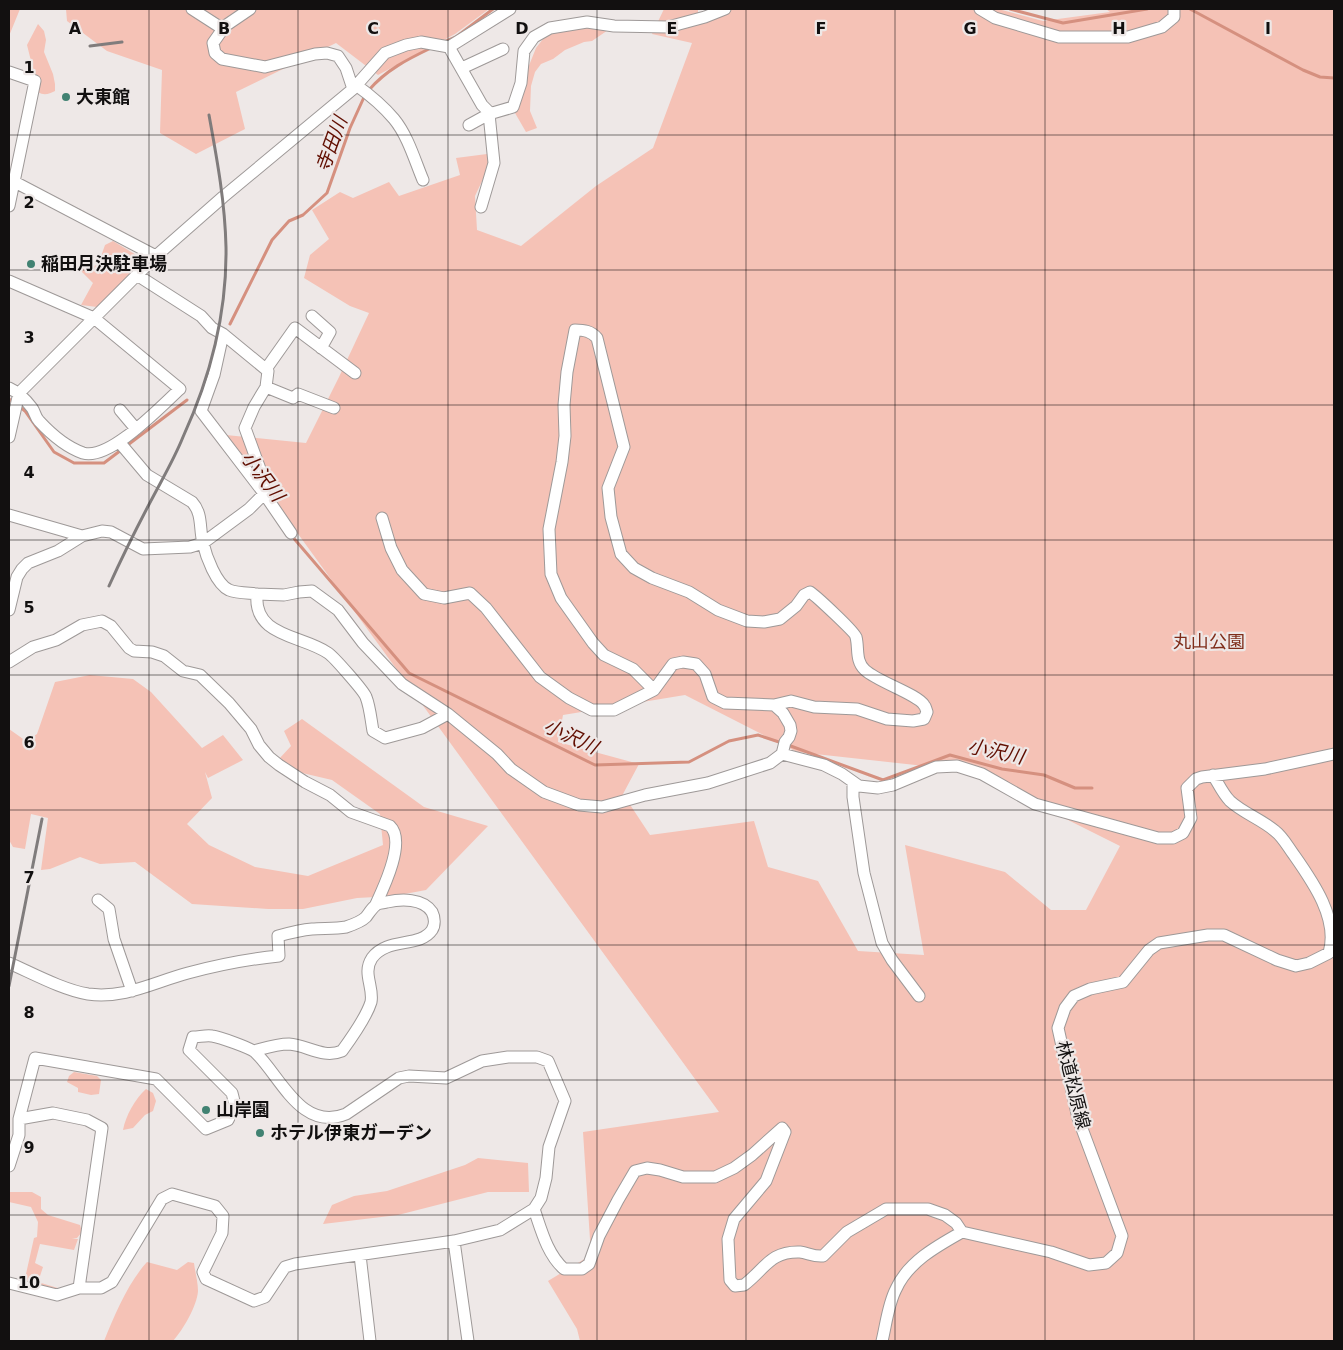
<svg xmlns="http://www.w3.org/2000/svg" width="1343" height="1350" font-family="'DejaVu Sans','Noto Sans JP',sans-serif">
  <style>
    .green { fill: #f5c2b6; fill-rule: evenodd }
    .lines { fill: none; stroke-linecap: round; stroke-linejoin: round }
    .stream { stroke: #d5907f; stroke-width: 3 }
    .street-casing { stroke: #9e9998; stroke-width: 13 }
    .street { stroke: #fff; stroke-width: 11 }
    .rail { stroke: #807c7c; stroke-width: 3 }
    .grid { fill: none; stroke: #121010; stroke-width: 1; stroke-opacity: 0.55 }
    .poi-dot { fill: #418272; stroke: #eee8e7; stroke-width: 2 }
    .labels { text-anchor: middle; stroke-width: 4.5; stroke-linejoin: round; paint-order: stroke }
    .poi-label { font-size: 18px; font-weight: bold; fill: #121010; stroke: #eee8e7; text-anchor: start }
    .park-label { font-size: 18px; fill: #7f2d1a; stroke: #eee8e7 }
    .street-label { font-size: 18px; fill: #121010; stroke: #eee8e7 }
    .water-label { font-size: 19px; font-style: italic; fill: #610e00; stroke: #eee8e7 }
    .grid-label { font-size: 16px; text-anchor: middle; font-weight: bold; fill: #121010; stroke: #eee8e7; stroke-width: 4.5; stroke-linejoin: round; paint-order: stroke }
  </style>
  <rect width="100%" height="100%" fill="#eee8e7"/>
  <path class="green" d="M9 9H20L9 36Z
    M66 9H489L455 34 378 75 336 43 236 92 245 129 196 154 160 133 162 70 107 51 67 21Z
    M664 9H698V20L726 9H998L1043 21 1110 12 1106 9H1334V1341H580L577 1329 548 1281 591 1255 583 1132 719 1112 226 435 306 443 339 377 369 313 350 306 304 278 310 255 329 239 312 210 340 192 353 198 389 182 399 196 460 175 456 158 487 154 491 162 475 196 477 230 521 246 596 186 653 148 692 43 652 34ZM685 695 797 752 970 771 1120 846 1086 910H1051L1005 872 905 845 924 955 858 951 818 881 768 867 754 821 650 835 623 794 639 764 558 742 563 715Z
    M38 24 44 31 46 40 44 52 53 74 55 84V91C49 94 44 96 38 92L40 77 28 74 31 61 27 45Z
    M614 26 592 41 584 42 565 50 553 59 541 64 535 72 531 86 530 111 537 128 526 132 515 113 520 88 536 48 550 30Z
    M113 241 143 259 110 297 97 307 81 305 93 283 79 269 98 265 105 245Z
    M90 675 133 679 151 692 202 748 223 735 243 760 208 778 205 772 212 798 187 824 209 845 255 867 308 876 383 845 380 814 332 780 298 772 279 759 291 746 284 731 302 719 424 807 488 826 426 890 394 896 357 898 303 909H268L192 904 135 862 100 864 80 857 50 869 41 870 48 818 31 814 25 849 13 847 9 840V729L26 741 37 734 55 682Z
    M74 1072 97 1076 101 1080 99 1094 91 1095 78 1092V1088L67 1082 69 1076Z
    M146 1089 153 1093 156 1101 153 1111 145 1115 133 1128 123 1130C126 1115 135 1099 146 1089Z
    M478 1158 528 1163 529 1192H488L398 1215 323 1224 332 1205 354 1196 387 1191 465 1165Z
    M9 1192H32L41 1197V1209L48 1215 80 1225 82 1232 77 1238 72 1239H78L74 1250 40 1244 35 1263 43 1267 38 1282 61 1289 52 1290 24 1283 34 1238 37 1237 38 1222 31 1207 9 1202Z
    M147 1262 177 1270 188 1262 194 1263C195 1272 198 1282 198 1291 197 1306 183 1330 173 1341H104C115 1314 128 1283 147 1262Z"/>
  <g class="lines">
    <path class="stream" d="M1010 9 1063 23 1147 9
      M1190 9 1303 70 1320 77 1334 78
      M444 42 456 37 493 9
      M369 90C386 70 408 59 431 48
      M230 324 272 240 289 221 303 215 327 193 350 128 365 95
      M9 399 14 403
      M19 406 25 411 54 452 74 463H104L187 400
      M291 535 409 673 595 765 689 762 729 741 758 735 782 743
      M788 745 883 780 950 755 1002 769 1044 775 1075 788H1092"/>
    <defs>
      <path id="street" d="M192 9 223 29
        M250 9 225 26 213 43 215 53 222 59 265 67 315 54 327 53 338 56 346 68 353 89
        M980 9 995 18 1059 37H1128L1162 27 1174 17V9
        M449 47 510 9
        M462 68 503 49
        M9 72 35 81 9 206
        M356 85C370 95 383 106 394 119 408 136 415 161 423 180
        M469 125 489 114 513 107 521 83 524 51 534 37 550 28 587 22 614 26 668 27 705 17 725 9
        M9 179 156 256
        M9 281 94 318 180 389C161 406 110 461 83 453 66 447 51 434 39 421 35 417 35 412 32 408 26 400 18 392 9 388
        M312 316 330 332 321 348
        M575 330C584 330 591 331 597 338L624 447 608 488 611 517 621 554 634 568 652 578 689 592 718 610 747 621 764 622 780 619 796 606 804 595 810 592C816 596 855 632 856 637 859 648 855 661 865 670 878 682 917 694 924 705 926 707 926 710 927 712L924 719 913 721 887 719 857 709 814 707 791 701 774 705 725 703 713 697 705 674 696 664 683 662 673 664 654 690 633 669 604 655 593 643 561 598 551 574 549 529 562 462 565 436 564 405 567 372Z
        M223 334 214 375 201 411 263 492 291 533
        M266 369 295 328 355 373
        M266 387 293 398 298 394 334 408
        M120 410 136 429
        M9 437 19 393 156 256 223 197 353 89 385 53 406 45 421 42 449 47 482 105 490 113 489 114 494 163 481 207
        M120 443 147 475 192 502C203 514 199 528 203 543 206 556 216 584 229 590 237 593 248 593 257 594 253 637 302 635 328 653 333 656 364 691 366 697 370 707 371 720 373 731L385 738 422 728 448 714
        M9 515 82 536 102 531 111 532 143 549 190 547 203 543 249 509 263 495 264 480 245 428 254 407 266 387 268 371 223 334 212 328 201 316 137 275
        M382 518 391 548 402 570 424 594 444 598 470 593 486 608 540 677 569 698 592 710H614L654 690
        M257 594 284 595 299 592 312 591 338 610 363 643 402 684 448 714 497 754 511 769 544 792 579 805 602 807 645 795 708 783 770 763 782 754 785 742 789 737 791 731 790 725 783 713 774 705
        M9 610 17 577 22 569 28 563 58 551 82 536
        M9 662 33 647 56 640 82 625 102 621 111 626 129 648 134 651 152 652 164 656 183 671 200 675 229 703 251 729 259 745 269 757 279 765 305 782 330 795 351 812 390 826C406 841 384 887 376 904
        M782 754 824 765 842 774 859 786 878 788 893 785 936 767 957 766 982 774 1035 804 1158 838H1173L1183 833 1191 818 1187 788 1196 779 1202 777 1265 769 1334 754
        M853 783V797L864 873 882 943 892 960 919 996
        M98 900 109 909 114 939 132 991
        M9 963C32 973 63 990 88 994 125 999 154 982 188 973 218 965 248 959 279 956L278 936C289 933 300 930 312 929 322 928 335 929 346 927 352 925 362 921 366 917 369 913 372 908 376 905 378 903 383 903 387 902 401 899 423 898 432 912 435 918 435 925 432 930 420 948 387 937 372 958 362 973 374 987 371 1002 367 1015 350 1040 342 1051 323 1059 307 1045 289 1044 277 1044 265 1048 254 1051
        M19 1119 53 1113 87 1120 102 1128 79 1288
        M9 1166 19 1135V1119L35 1058 156 1079 206 1129 228 1120 235 1105 232 1093 189 1050 193 1037C199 1037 206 1035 212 1036 220 1037 250 1048 255 1052 281 1077 301 1132 346 1114L399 1078 409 1076 446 1078 482 1061 508 1057H537L548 1061 565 1101 549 1147 546 1178 541 1198 534 1209 500 1230 454 1241 295 1264 285 1267 265 1297 254 1301 206 1279 203 1272 222 1233 223 1216 215 1206 172 1194 162 1199 112 1282 101 1288H79L57 1295 9 1283
        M534 1209C541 1229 547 1254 564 1269H582L589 1264 599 1236 618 1200 635 1171 647 1168 660 1170 683 1177H715L734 1168 752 1155 782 1128 785 1132 766 1181 734 1219 728 1239 730 1280 735 1286 744 1285C765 1269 770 1251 800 1252 808 1253 814 1257 823 1256L847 1232 886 1209H928L945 1215 956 1223 962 1232
        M454 1241 468 1341
        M360 1255 370 1341
        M882 1341C886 1325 888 1304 896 1289 908 1262 937 1246 962 1232L1051 1252 1089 1265 1106 1263 1117 1253 1122 1236 1078 1118 1058 1028 1065 1008 1074 996 1090 989 1123 982 1149 950 1159 943 1208 935H1224L1277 960 1296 966 1309 963 1329 953C1339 919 1313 882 1294 855 1288 847 1283 837 1275 831 1261 819 1243 813 1230 801 1223 794 1218 783 1213 775"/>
    </defs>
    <use href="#street" class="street-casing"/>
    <use href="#street" class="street"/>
    <path class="rail" d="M90 46 122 42
      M109 586C123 555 138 525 154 495 164 476 175 457 183 437 210 378 227 312 226 247 225 202 217 159 209 115
      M9 986 42 819"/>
  </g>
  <path class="grid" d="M149 9V1341M298 9V1341M448 9V1341M597 9V1341M746 9V1341M895 9V1341M1045 9V1341M1194 9V1341M9 135H1334M9 270H1334M9 405H1334M9 540H1334M9 675H1334M9 810H1334M9 945H1334M9 1080H1334M9 1215H1334"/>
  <g class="poi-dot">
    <circle cx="66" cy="97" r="5"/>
    <circle cx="31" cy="264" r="5"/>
    <circle cx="206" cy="1110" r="5"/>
    <circle cx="260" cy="1133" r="5"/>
  </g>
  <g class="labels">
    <g class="poi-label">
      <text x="76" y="103">大東館</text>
      <text x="41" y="270">稲田月決駐車場</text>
      <text x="216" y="1116">山岸園</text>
      <text x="270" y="1139">ホテル伊東ガーデン</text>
    </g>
    <g class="park-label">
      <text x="1209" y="648">丸山公園</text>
    </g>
    <g class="street-label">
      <text transform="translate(1073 1085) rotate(76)" y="6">林道松原線</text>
    </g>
    <g class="water-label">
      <text transform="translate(331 144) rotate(-70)" y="7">寺田川</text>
      <text transform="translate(263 476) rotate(53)" y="7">小沢川</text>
      <text transform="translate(571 736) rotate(25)" y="7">小沢川</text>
      <text transform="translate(996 751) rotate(12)" y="7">小沢川</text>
    </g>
  </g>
  <g class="grid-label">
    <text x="75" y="34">A</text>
    <text x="224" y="34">B</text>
    <text x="373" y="34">C</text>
    <text x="522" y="34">D</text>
    <text x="672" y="34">E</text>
    <text x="821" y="34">F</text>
    <text x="970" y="34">G</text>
    <text x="1119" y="34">H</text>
    <text x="1268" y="34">I</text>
    <text x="29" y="73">1</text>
    <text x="29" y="208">2</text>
    <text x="29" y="343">3</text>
    <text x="29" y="478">4</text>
    <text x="29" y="613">5</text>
    <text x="29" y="748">6</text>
    <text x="29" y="883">7</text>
    <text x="29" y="1018">8</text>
    <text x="29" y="1153">9</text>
    <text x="29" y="1288">10</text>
  </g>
  <rect width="1343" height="1350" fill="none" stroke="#121010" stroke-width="20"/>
</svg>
